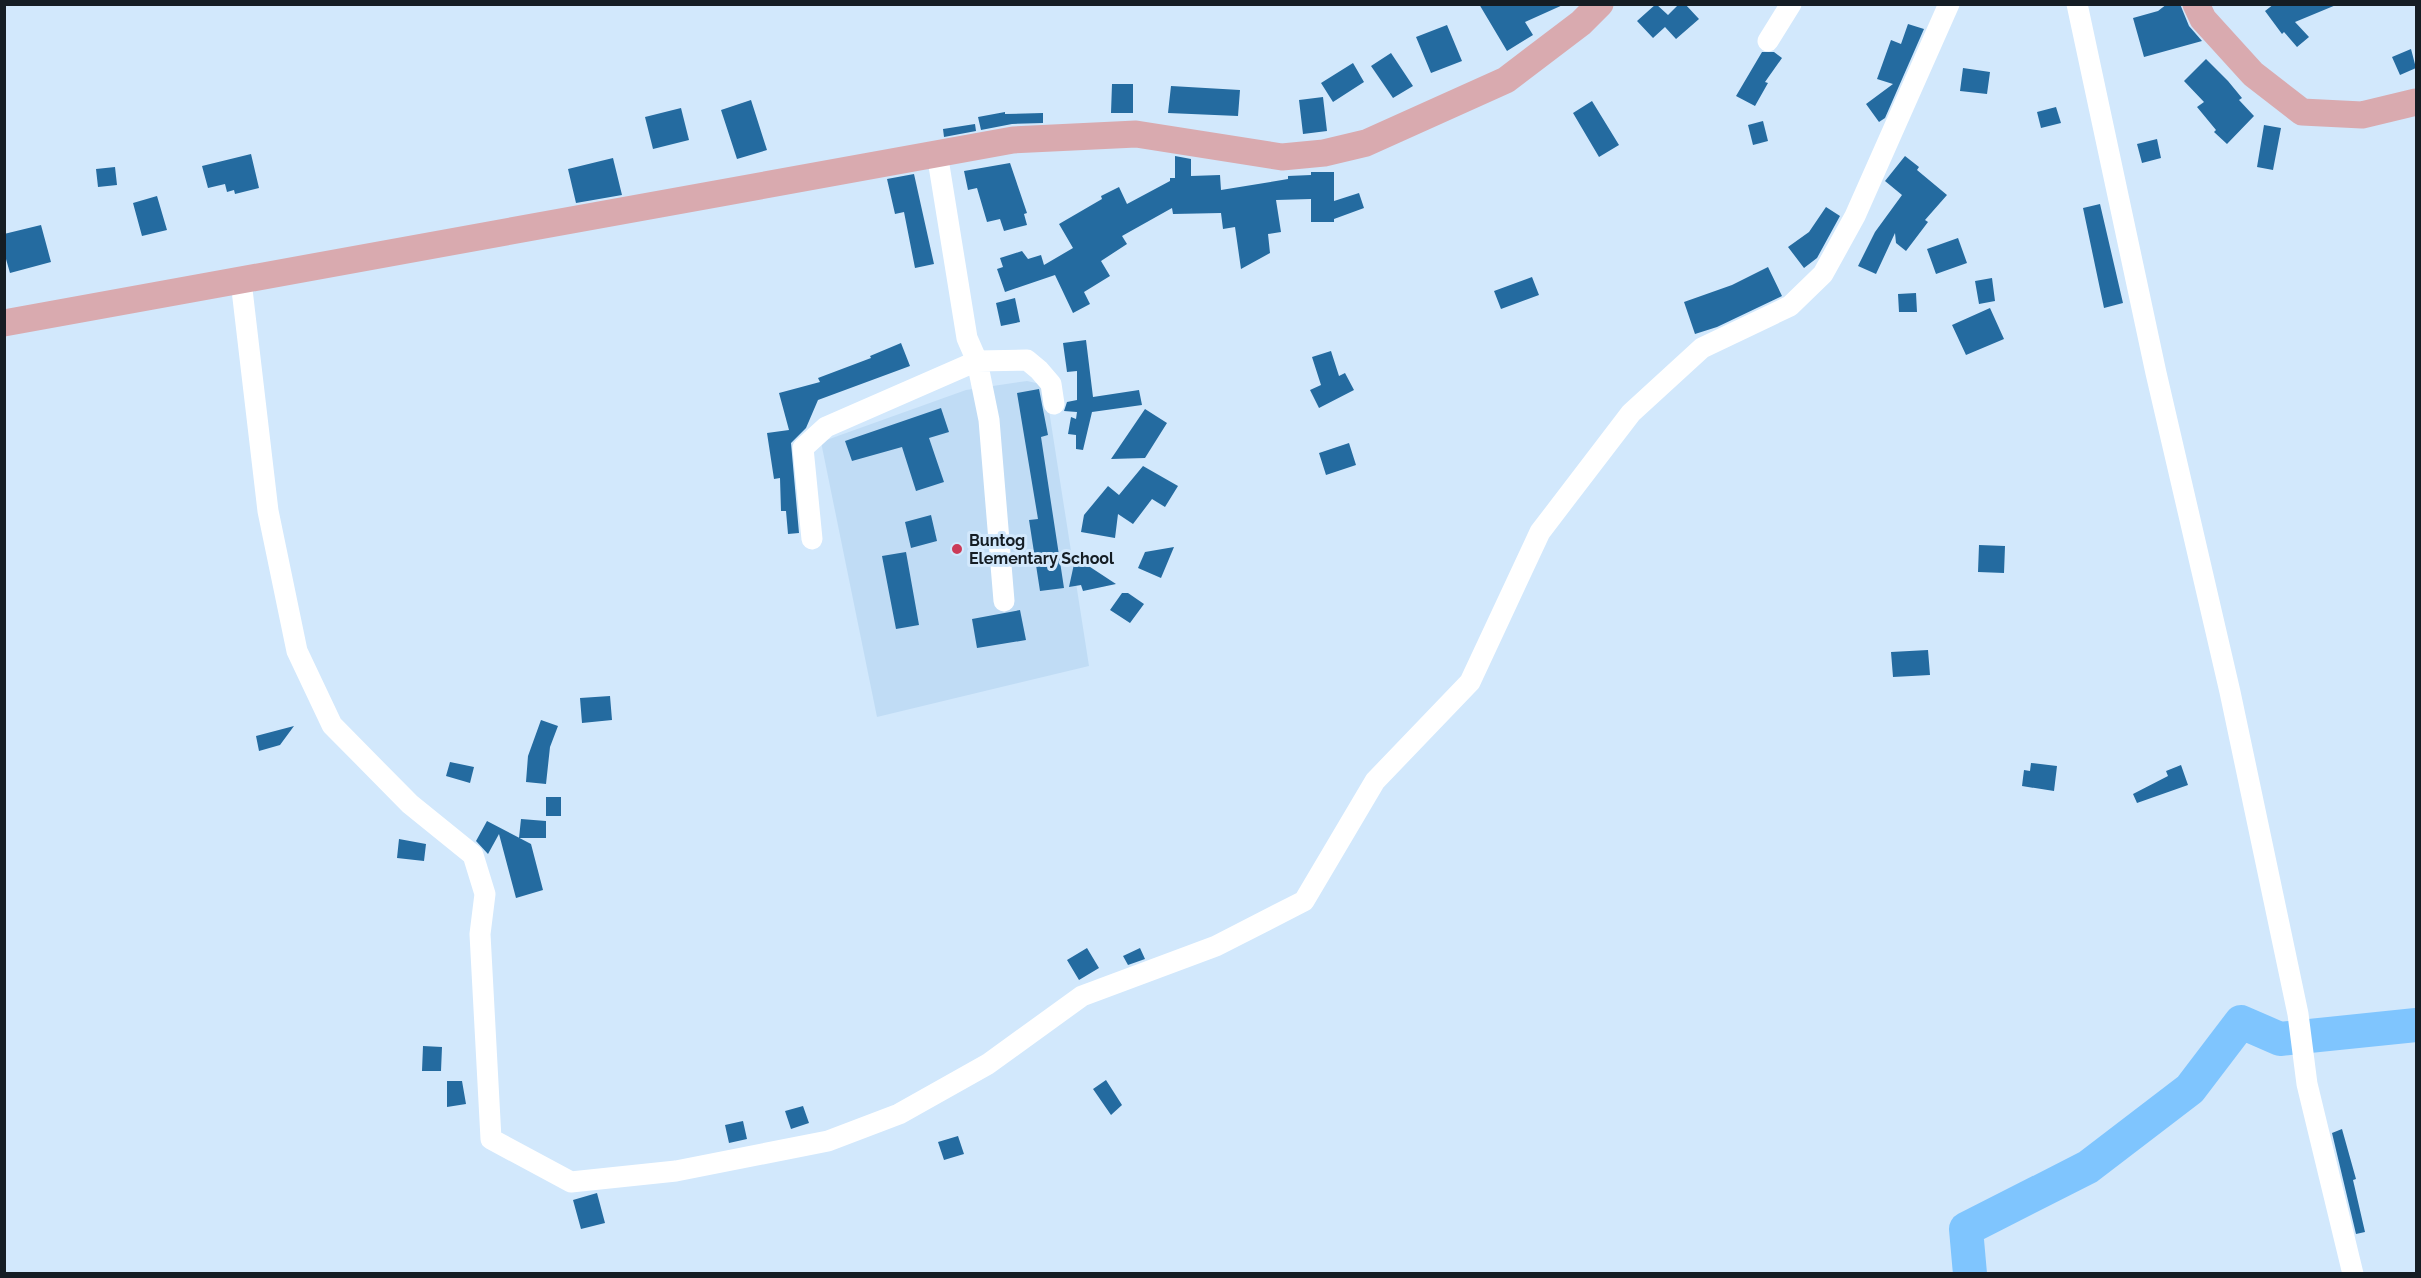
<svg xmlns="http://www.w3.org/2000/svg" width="2421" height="1278" font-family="Raleway,sans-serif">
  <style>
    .built { fill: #c0dcf5 }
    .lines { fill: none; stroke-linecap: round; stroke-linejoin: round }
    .river { stroke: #7fc5fe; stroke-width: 34 }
    .building { fill: #246ba0 }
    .minor { stroke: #fff; stroke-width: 21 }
    .major { stroke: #d9aaaf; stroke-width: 27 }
    .poi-dot { fill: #cb3b58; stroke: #d2e8fc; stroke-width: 2 }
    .labels { text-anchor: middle; stroke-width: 6; stroke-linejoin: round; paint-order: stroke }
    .poi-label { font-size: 16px; font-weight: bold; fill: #151d24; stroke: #d2e8fc; text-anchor: start }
  </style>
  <rect width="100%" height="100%" fill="#d2e8fc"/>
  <path class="built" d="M1027 381 1045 385 1089 666 877 717 821 442 966 390Z"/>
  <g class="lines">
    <path class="river" d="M1970 1274 1966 1229 2088 1167 2190 1089 2241 1022 2280 1039 2416 1025"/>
  </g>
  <path class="building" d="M1479 4H1565L1525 22 1533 35 1507 51Z
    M1656 4 1668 15 1679 4H1685L1699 19 1676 39 1665 27 1653 38 1637 21Z
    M2167 4H2180L2189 26 2202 41 2144 57 2133 18 2158 11Z
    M2274 4H2336V5L2295 22 2309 37 2297 47 2284 32 2282 34 2265 11Z
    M1908 24 1924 29 1885 118 1879 122 1866 104 1893 84 1877 79 1891 40 1901 44Z
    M1447 25 1462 61 1431 73 1416 37Z
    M2411 49 2416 68 2400 75 2392 57Z
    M1762 52H1774L1782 58 1765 82 1768 83 1755 106 1736 96Z
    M1391 53 1413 86 1393 98 1371 66Z
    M2206 59 2228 81 2242 98 2239 100 2254 116 2227 144 2214 132 2216 130 2197 107 2204 102 2184 81Z
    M1353 63 1364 82 1333 102 1321 83Z
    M1963 68 1990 72 1987 94 1960 91Z
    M1112 84H1133V113H1111Z
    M1171 86 1240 90 1238 116 1168 113Z
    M1323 97 1327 131 1303 134 1299 100Z
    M751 100 767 150 737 159 721 110Z
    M1592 101 1619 145 1599 157 1573 113Z
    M2056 107 2061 123 2041 128 2037 112Z
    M681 108 689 140 653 149 645 117Z
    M1005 112V114L1043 113V123L1012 124 981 130 978 117Z
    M1763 121 1768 141 1753 145 1748 125Z
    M975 124 976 131 944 137 943 129Z
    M2264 125 2281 128 2273 170 2257 167Z
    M2157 139 2161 158 2142 163 2137 144Z
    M251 154 259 188 235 194 234 190 227 192 225 184 208 188 202 166Z
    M1175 156 1191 159V176L1220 175 1221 190 1288 179V176L1311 175V172H1334V201L1359 193 1364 208 1334 219V222H1311V199L1276 200 1281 232 1268 234 1270 253 1241 269 1235 227 1223 229 1221 213 1173 214 1172 208 1122 236 1127 244 1101 261 1110 276 1084 292 1090 304 1073 313 1055 275 1005 292 997 269 1003 267 1000 258 1022 251 1028 259 1041 255 1044 265 1073 248 1059 224 1102 199 1101 196 1119 187 1127 204 1170 181V178H1175Z
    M1905 156 1919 167 1917 170 1947 195 1925 220 1928 222 1906 251 1896 243 1895 233 1876 274 1858 266 1875 232 1902 195 1885 181Z
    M613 158 622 195 576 203 568 169Z
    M1010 163 1027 213 1024 214 1027 225 1004 231 1000 219 987 222 977 188 968 190 964 171Z
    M115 167 117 185 98 187 96 169Z
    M914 174 934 264 915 268 904 212 895 214 887 179Z
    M157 196 167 230 142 236 133 203Z
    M2100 204 2123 303 2104 308 2083 208Z
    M1826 207 1840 216 1817 258 1804 268 1788 247 1809 232Z
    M41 225 51 262 10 273 4 252V234Z
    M1958 238 1967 263 1936 274 1927 249Z
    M1768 267 1782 296 1717 327 1695 334 1684 302 1732 285Z
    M1532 277 1539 295 1501 309 1494 291Z
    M1992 278 1995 301 1979 304 1975 281Z
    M1916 293 1917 312H1899L1898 294Z
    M1015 298 1020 322 1001 326 996 303Z
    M1990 308 2004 339 1966 355 1952 325Z
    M1086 340 1093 397 1139 390 1142 405 1092 412 1083 450 1076 449V435L1068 434 1071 417 1076 419 1077 412 1064 411 1067 402 1077 400V371L1067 372 1063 343Z
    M901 343 910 366 818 400 806 428 791 443 799 533 788 534 786 511H781L780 478 774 479 767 433 789 430 779 393 820 382 818 378 871 358 870 356Z
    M1331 351 1339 376 1345 373 1354 390 1319 408 1310 390 1321 385 1312 357Z
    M1039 389 1048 435 1041 437 1064 588 1040 591 1029 520 1038 519 1017 393Z
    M941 408 949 432 929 438 944 482 916 491 902 447 852 461 845 441Z
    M1145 409 1167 423 1145 458 1111 459Z
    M1349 443 1356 465 1326 475 1319 453Z
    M1143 466 1178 486 1165 507 1152 499 1133 524 1118 514 1115 538 1081 532 1084 515 1108 486 1119 495Z
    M931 515 937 541 911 548 905 522Z
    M1979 545 2005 546 2004 573 1978 572Z
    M1174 547 1161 578 1138 568 1145 552Z
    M906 552 919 625 896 629 882 556Z
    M1084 563 1116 584 1083 591 1081 585 1069 587 1074 564Z
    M1122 593H1128L1144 604 1130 623 1110 610Z
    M1020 610 1026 640 977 648 972 619Z
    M1928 650 1930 675 1893 677 1891 652Z
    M610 696 612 720 582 723 580 698Z
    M541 720 558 726 550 747 546 784 526 782 528 756Z
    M294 726 280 745 259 751 256 736Z
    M450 762 474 767 470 783 446 776Z
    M2031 763 2057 766 2054 791 2022 786 2024 770 2030 771Z
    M2181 765 2188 785 2137 803 2133 794 2168 776 2166 771Z
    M546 797H561V816H546Z
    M521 819 546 821V838H519Z
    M487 821 531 844 543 890 516 898 499 834 488 854 476 841Z
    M399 839 426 844 424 861 397 858Z
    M1087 948 1099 968 1079 980 1067 960Z
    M1140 948 1145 959 1128 965 1123 956Z
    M423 1046 442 1047 441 1071H422Z
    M1106 1080 1122 1105 1111 1115 1093 1089Z
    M447 1081H462L466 1104 447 1107Z
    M803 1106 809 1123 791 1129 785 1111Z
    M743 1121 747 1139 729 1143 725 1125Z
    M2342 1129 2356 1179 2353 1180 2365 1232 2356 1234 2332 1133Z
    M958 1136 964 1154 944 1160 938 1142Z
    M597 1193 605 1223 581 1229 573 1200Z"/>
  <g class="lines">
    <path class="minor" d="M2077 4 2156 373 2230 692 2298 1014 2307 1084 2353 1274
      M1768 41 1791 4
      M937 153 967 338 977 361 989 420 1004 601
      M241 281 268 511 297 651 332 725 410 804 473 855 485 894 480 934 491 1139 571 1182 676 1171 828 1141 899 1114 988 1064 1082 996 1216 946 1304 901 1375 781 1470 682 1540 532 1631 413 1702 348 1790 306 1823 274 1855 216 1949 4
      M812 539 803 448 826 427 977 361 1027 360 1039 370 1051 384 1054 404"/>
    <path class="major" d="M2196 4 2203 19 2253 74 2302 112 2362 115 2416 102
      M4 323 1013 140 1136 134 1282 157 1324 153 1366 143 1506 80 1581 23 1600 4"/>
  </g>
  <circle class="poi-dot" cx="957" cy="549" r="6"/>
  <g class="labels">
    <g class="poi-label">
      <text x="969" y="546">Buntog<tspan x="969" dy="18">Elementary School</tspan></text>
    </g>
  </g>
  <rect width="2421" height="1278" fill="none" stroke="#151d24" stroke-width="12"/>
</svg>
